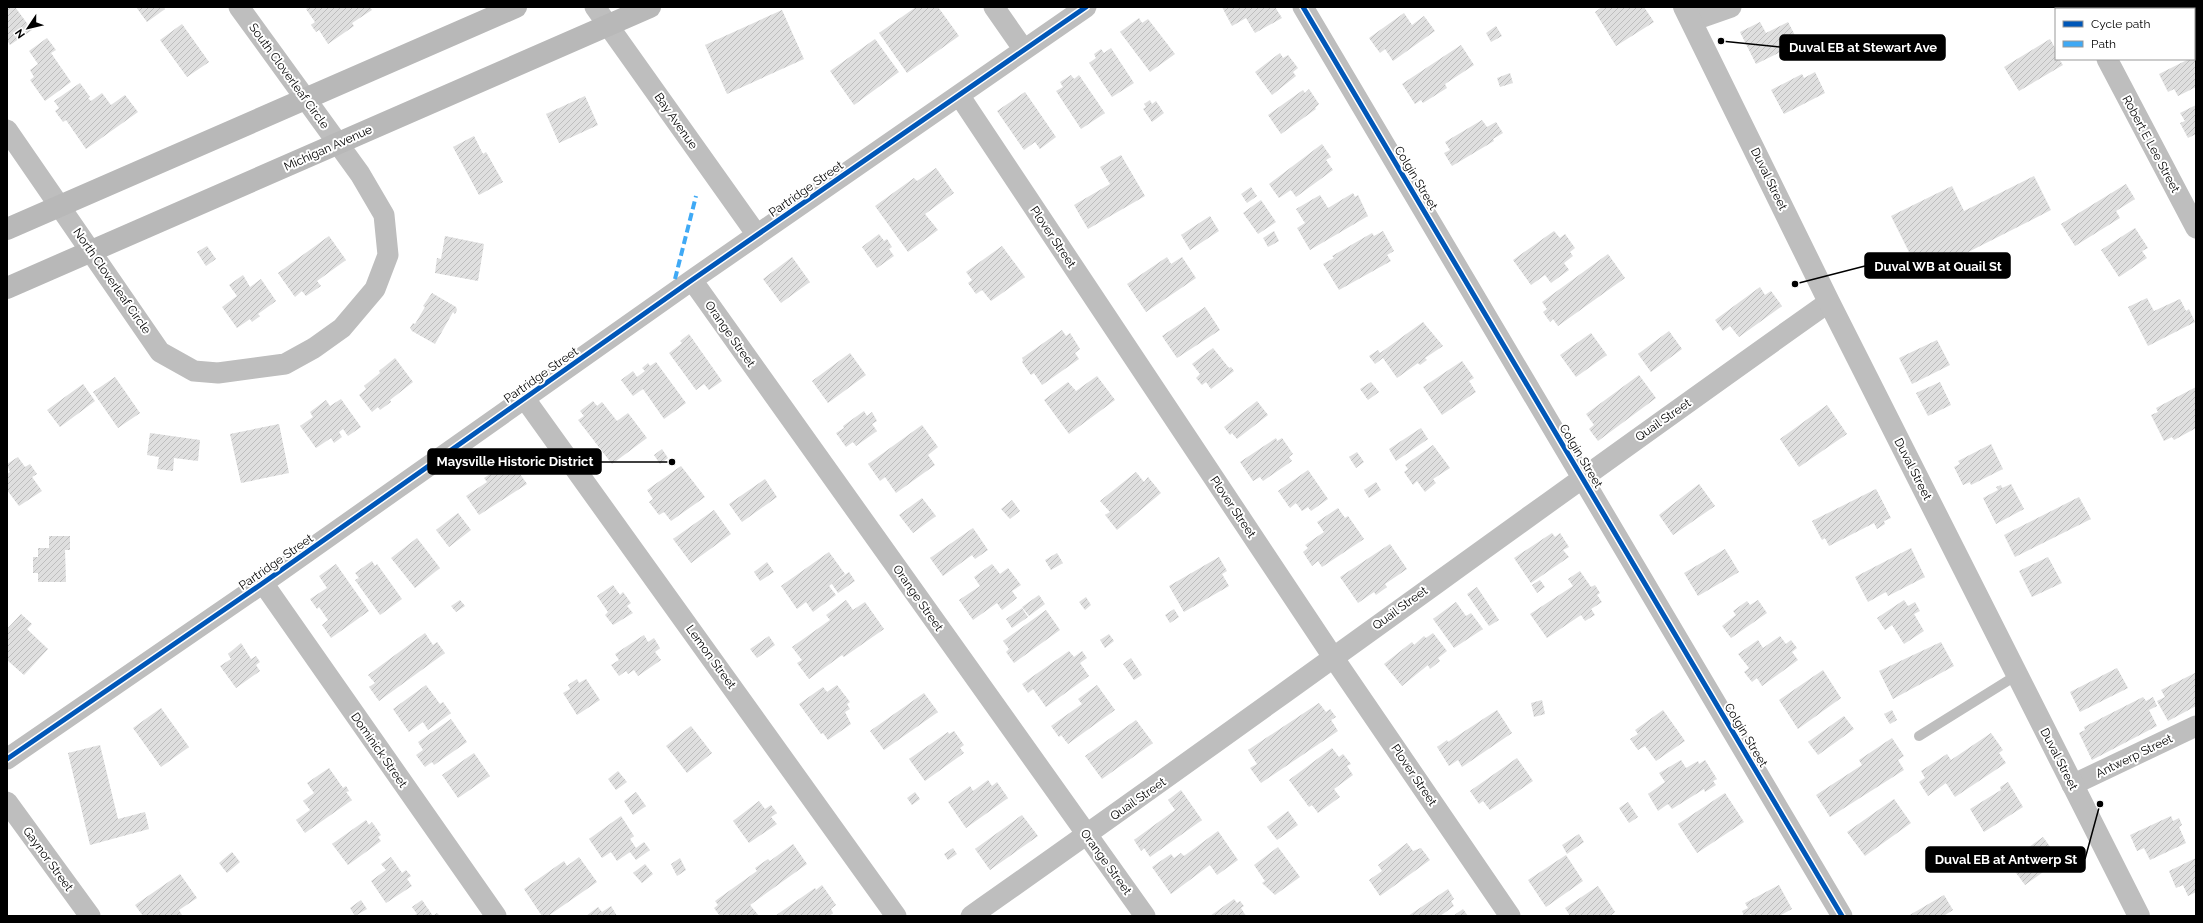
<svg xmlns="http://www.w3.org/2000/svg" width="2203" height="923" font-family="Raleway,sans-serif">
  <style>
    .building { fill: url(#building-hatch) }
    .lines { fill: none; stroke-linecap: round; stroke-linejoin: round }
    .service { stroke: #bebebe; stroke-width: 10 }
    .minor { stroke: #bebebe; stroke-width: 21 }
    .tertiary { stroke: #bebebe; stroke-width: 22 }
    .secondary { stroke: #b8b8b8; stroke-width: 22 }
    .quiet { stroke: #3fa9f5; stroke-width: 4; stroke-dasharray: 8 4; stroke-linecap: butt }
    .cycleway-casing { stroke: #fff; stroke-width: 8 }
    .cycleway { stroke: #0057b8; stroke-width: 5 }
    .labels { text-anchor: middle; stroke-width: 4; stroke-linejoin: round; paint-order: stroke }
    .street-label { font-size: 12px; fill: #000; stroke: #fff }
    .leader { fill: none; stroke: #000; stroke-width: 1.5 }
    .callout-dot { fill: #000; stroke: #fff; stroke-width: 1.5 }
    .callout { fill: #000; stroke: #000; stroke-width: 1.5 }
    .callout-label { font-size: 13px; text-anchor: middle; font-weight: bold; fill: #fff }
  </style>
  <defs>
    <pattern id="building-hatch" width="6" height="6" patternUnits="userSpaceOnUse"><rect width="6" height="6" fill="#dfdfdf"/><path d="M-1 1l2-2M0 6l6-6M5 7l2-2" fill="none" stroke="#bebebe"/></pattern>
  </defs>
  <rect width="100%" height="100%" fill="#fff"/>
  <path class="building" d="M7 7H15L32 30 10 45 7 40Z
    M136 7H164L165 9 147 22Z
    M309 7H370L372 10 352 23 354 26 328 44 319 30 316 32 311 25 315 22 306 9Z
    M916 7H938L959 36 907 73 879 33Z
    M1222 7H1275L1282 18 1255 33 1246 18 1232 26Z
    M1602 7H1644L1654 22 1616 46 1595 12Z
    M2128 7H2166L2162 9H2124Z
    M782 10 804 59 727 94 705 45Z
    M1404 13 1412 25 1424 16 1435 31 1393 61 1385 49 1380 53 1369 38Z
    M1139 18 1142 23 1148 19 1175 54 1150 72 1120 32Z
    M1760 22 1766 33 1788 22 1799 43 1756 64 1740 32Z
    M182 24 209 62 187 77 160 40Z
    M1496 26 1502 36 1491 42 1486 33Z
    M47 38 56 50 51 53 71 82 45 101 30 80 34 77 30 70 38 64 29 51Z
    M875 39 899 72 854 105 830 71Z
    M2050 39 2056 50V59H2059L2063 65 2019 91 2004 67Z
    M1461 45 1474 65 1445 84 1447 88 1423 103 1421 100 1415 104 1402 84Z
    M1111 48 1134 83 1112 97 1089 63 1096 58 1094 54 1101 49 1104 53Z
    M1280 53 1283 58 1288 55 1298 68 1293 72 1296 76 1272 95 1255 72Z
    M2196 55V87L2178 96 2174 89 2168 92 2159 74 2189 59H2194Z
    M1815 72 1825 93 1784 114 1771 90 1802 74 1804 78Z
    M1510 73 1513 83 1500 87 1497 78Z
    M1071 75 1074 79 1079 75 1105 113 1081 129 1056 91 1063 87 1060 82Z
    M80 83 90 97 88 98 91 101 102 93 111 105 125 95 138 112 86 149 66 120 63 122 55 111 59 108 54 101Z
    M1309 89 1319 104 1315 108 1316 109 1281 134 1268 115 1303 90 1305 93Z
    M1025 92 1056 137 1040 149 1035 142 1024 150 997 111Z
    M585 96 598 125 559 143 546 114Z
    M1150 100 1152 104 1156 101 1164 113 1152 122 1143 109 1146 107 1144 104Z
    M2196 105V134L2188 138 2180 123 2185 121 2180 113Z
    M1482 120 1487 127 1496 122 1503 133 1493 139 1494 141 1452 166 1444 153 1450 150 1445 142Z
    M474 136 483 154 486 152 503 182 479 195 453 147Z
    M1322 144 1331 157 1326 160 1333 170 1296 197 1291 190 1279 198 1269 184Z
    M1121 155 1145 196 1088 229 1074 205 1110 184 1100 167Z
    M936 168 954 193 925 214 938 230 908 252 875 206 914 178 917 181Z
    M2034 176 2051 210 1921 276 1891 216 1952 186 1964 211Z
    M2126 184 2135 199 2116 211 2120 218 2075 246 2061 224Z
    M1251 187 1257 196 1247 203 1241 194Z
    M1353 193 1355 197 1358 195 1368 216 1310 250 1297 228 1305 223 1296 209 1320 195 1328 208Z
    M1261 200 1276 222 1258 234 1243 213Z
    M1210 216 1219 231 1190 250 1181 235Z
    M2135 228 2148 248 2142 251 2147 258 2119 277 2101 250Z
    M1274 231 1279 241 1268 247 1263 238Z
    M1383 231 1394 251 1387 255 1391 261 1339 290 1323 264 1334 258 1332 256 1372 233 1374 236Z
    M1554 231 1560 238 1565 234 1575 248 1570 252 1573 256 1564 263 1569 270 1551 283 1545 275 1531 285 1513 260Z
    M879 234 884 241 887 239 892 247 889 249 894 256 877 268 862 247Z
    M329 236 346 260 317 281 321 286 306 296 302 291 295 297 278 273Z
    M445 236 484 244 478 281 435 273 437 258 441 259Z
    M207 246 216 259 206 266 197 252Z
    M1002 246 1025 277 991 301 982 290 976 294 968 283 972 280 966 272Z
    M1608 254 1625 278 1558 326 1553 319 1550 322 1543 312 1547 309 1542 302Z
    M792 257 810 282 781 303 763 279Z
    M1167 257 1171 264 1182 257 1196 278 1146 312 1127 284Z
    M243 275 250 287 261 279 276 301 258 314 260 316 252 322 250 319 237 328 222 307 237 296 229 285Z
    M1760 287 1765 295 1771 291 1782 306 1739 337 1730 326 1723 331 1715 320Z
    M432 293 456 307 457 310 455 314 453 312 435 344 412 331 410 328 413 323 415 324 425 307 423 306Z
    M2147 298 2154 311 2180 299 2186 311 2189 309 2195 322 2148 346 2128 307Z
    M1205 307 1220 330 1177 358 1162 336Z
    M1423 322 1443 346 1425 358 1427 360 1420 365 1418 363 1397 378 1383 358 1375 364 1369 356 1378 350 1380 353Z
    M1062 330 1066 336 1070 333 1080 349 1075 353 1079 359 1042 385 1034 373 1031 375 1022 362 1023 360 1022 358Z
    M1669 331 1682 349 1651 372 1638 354Z
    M1591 333 1607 355 1576 377 1560 355Z
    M689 334 722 381 709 390 704 384 696 390 669 353 682 343 680 341Z
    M1937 340 1950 365 1912 384 1899 358Z
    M1213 348 1229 368 1231 367 1234 371 1211 389 1206 382 1202 385 1196 378 1200 374 1192 364Z
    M850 353 866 375 828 403 812 381Z
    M395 358 413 382 390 400 391 402 380 410 378 407 372 412 359 395 366 389 364 386 380 373 379 371Z
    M1462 361 1474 378 1469 381 1476 392 1442 415 1423 387Z
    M656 362 686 403 664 419 643 389 633 396 621 380 633 371 637 377 645 371 642 368 648 363 650 366Z
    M1639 375 1656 398 1598 441 1589 429 1594 425 1586 414Z
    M1097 376 1115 400 1069 434 1044 400 1068 382 1076 391Z
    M115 377 140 413 118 428 93 392Z
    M1371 382 1379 392 1368 400 1360 389Z
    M1940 382 1951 405 1928 416 1916 393Z
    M83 384 95 401 60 427 47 410Z
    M2196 387V428L2174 440 2172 437 2164 441 2151 415 2158 412 2156 408Z
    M341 399 361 427 348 436 343 429 339 432 342 437 334 443 331 438 316 448 300 426 313 417 310 412 326 400 330 406Z
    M593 401 597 406 602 402 617 421 628 413 647 438 612 464 578 420 584 416 580 411Z
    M1257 401 1268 415 1237 439 1232 433 1230 435 1224 427Z
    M1827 405 1847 434 1799 467 1780 439Z
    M864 411 867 416 872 412 877 421 872 424 877 431 856 446 853 442 846 447 836 433 844 428 843 426Z
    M279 424 289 473 241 483 230 434Z
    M922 425 938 447 928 455 935 465 896 493 885 477 880 481 868 464Z
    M1421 428 1428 439 1396 461 1389 449Z
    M150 433 200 440 198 461 174 458 173 471 157 469 159 457 147 455Z
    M1276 438 1277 441 1282 438 1293 454 1289 457 1292 461 1263 481 1260 477 1253 481 1240 462Z
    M1991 444 2003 469 1971 485 1970 482 1963 485 1954 467 1960 464 1958 461Z
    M1433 445 1450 468 1433 479 1436 483 1425 492 1417 481 1413 485 1404 472 1408 469 1405 465Z
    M662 449 668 458 660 464 654 455Z
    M1357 452 1364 462 1356 468 1349 457Z
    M18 457 25 467 30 464 37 474 32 477 42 491 19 506 7 490V474L10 472 7 464Z
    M513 464 527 484 479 515 466 496 487 482 484 478 499 468 501 472Z
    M681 466 705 497 671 521 664 512 659 515 649 502 653 499 647 490Z
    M1308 470 1328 499 1311 511 1308 507 1302 511 1296 503 1290 508 1278 491Z
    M1136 472 1144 482 1148 477 1161 493 1117 530 1105 515 1110 512 1100 501Z
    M765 479 777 497 742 522 729 504Z
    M1376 482 1381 490 1369 498 1364 490Z
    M1699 484 1715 506 1673 535 1659 515Z
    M2011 484 2024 509 1996 524 1983 498 1998 490 1996 487 2001 485 2002 488Z
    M1876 489 1891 518 1884 521 1885 524 1877 529 1874 523 1829 546 1825 538 1822 540 1812 521Z
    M2079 497 2091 519 2015 557 2004 535Z
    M922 498 936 516 913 533 899 515Z
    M1012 500 1020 511 1010 519 1001 509Z
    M1338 508 1345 518 1348 516 1364 539 1322 567 1318 561 1312 566 1303 552 1308 548 1305 545 1324 532 1317 522Z
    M714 510 731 534 691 563 673 539Z
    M458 513 471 530 449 547 436 530Z
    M973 528 988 550 975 559 972 555 943 576 930 558Z
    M1552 533 1555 537 1560 533 1569 547 1563 550 1569 557 1531 583 1514 558Z
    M49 536H70V550H65L66 582H38V573H33V557H38V548H49Z
    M417 538 440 568 415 588 391 558Z
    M1390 544 1407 569 1385 584 1387 587 1376 595 1374 592 1358 603 1340 577Z
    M1911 548 1925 577 1888 596 1886 592 1868 602 1855 577Z
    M1725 549 1739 572 1698 596 1684 573Z
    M829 552 845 574 829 586 836 595 813 612 806 602 797 609 781 586Z
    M1057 553 1063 563 1051 570 1045 560Z
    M1219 557 1227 571 1222 574 1229 586 1184 612 1169 586Z
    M2048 557 2062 583 2032 597 2019 571Z
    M372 561 375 566 377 564 402 599 380 615 355 580 359 578 355 573Z
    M767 562 774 572 760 581 754 572Z
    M336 564 369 611 331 638 322 625 328 620 319 607 317 609 310 599 327 588 319 576Z
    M992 564 1000 574 1008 568 1021 585 1012 591 1017 598 1002 610 997 603 973 620 959 600 980 586 974 577Z
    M1580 571 1591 587 1595 585 1600 593 1597 595 1602 602 1591 609 1595 615 1585 621 1581 615 1547 638 1530 614 1573 586 1568 579Z
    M849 572 855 581 838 593 832 584Z
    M1540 580 1545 587 1537 593 1532 585Z
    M613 585 620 595 623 592 631 603 627 606 633 613 613 625 605 615 608 612 597 596Z
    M1477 587 1499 620 1489 626 1467 594Z
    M1039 595 1045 604 1029 616 1022 607Z
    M1086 597 1091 605 1085 610 1079 602Z
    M460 600 465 606 456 612 451 606Z
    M846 600 853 610 865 602 884 629 844 657 842 655 809 679 797 663 802 660 792 647 830 620 826 615Z
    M1758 600 1767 613 1731 638 1722 626 1736 615 1733 611 1747 601 1750 605Z
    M1904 600 1908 606 1915 602 1920 611 1914 614 1924 631 1904 644 1892 625 1885 630 1877 618Z
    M1456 602 1466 616 1471 613 1483 629 1454 648 1433 619Z
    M1022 608 1028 617 1012 628 1006 619Z
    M1174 609 1179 617 1170 623 1165 615Z
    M1046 610 1060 630 1014 663 1006 652 1009 649 1003 641Z
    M21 614 32 624 27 629 48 649 24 675 7 660V629Z
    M425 633 433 645 437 642 445 653 379 701 369 687 375 683 368 675Z
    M1433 633 1447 651 1438 658 1440 661 1430 669 1428 665 1402 686 1384 664 1412 642 1414 645 1424 636 1426 638Z
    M1109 634 1114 641 1105 648 1100 640Z
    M644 635 648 642 654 638 660 648 655 652 661 660 638 676 634 670 628 674 626 671 619 676 611 665 619 660 615 654Z
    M769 636 775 645 757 658 750 649Z
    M1780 636 1786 644 1791 640 1797 648 1792 652 1798 660 1762 686 1757 678 1752 682 1744 672 1749 668 1738 654 1758 640 1763 648Z
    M1941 642 1954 666 1893 699 1879 671Z
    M241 643 251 659 256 656 260 662 256 665 260 671 236 688 220 666 231 659 228 654Z
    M1069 651 1074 657 1082 651 1087 658 1080 663 1089 676 1046 707 1033 689 1028 693 1022 684Z
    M1131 658 1142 675 1134 680 1123 664Z
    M2117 668 2128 688 2080 712 2070 692Z
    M1823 670 1841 698 1798 729 1779 700Z
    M2195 673 2196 706 2168 721 2157 701 2165 697 2161 690Z
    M577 679 579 683 586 679 600 700 577 715 563 693 570 689 568 685Z
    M426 685 440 704 443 702 451 713 428 730 423 722 409 732 393 709Z
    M837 685 850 702 847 704 850 709 845 712 851 724 828 740 823 733 821 734 799 704 823 687 827 692Z
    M1097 685 1115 710 1068 744 1061 735 1059 737 1051 726 1082 704 1078 699Z
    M924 693 938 712 884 750 870 731Z
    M2143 697 2146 701 2153 697 2157 706 2149 710 2157 726 2092 760 2079 733 2085 730 2084 727Z
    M1542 700 1545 714 1534 717 1531 703Z
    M1319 703 1326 712 1330 709 1336 717 1331 720 1338 731 1261 783 1250 768 1257 764 1248 750Z
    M161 708 189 747 161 767 133 728Z
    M1497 710 1512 733 1462 767 1458 760 1449 766 1437 747 1447 740 1448 742Z
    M1663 710 1685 741 1656 761 1645 746 1638 750 1630 739 1638 734 1635 730Z
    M1892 710 1897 720 1890 724 1884 714Z
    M1844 716 1854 729 1818 755 1808 742Z
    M451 719 467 742 434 765 432 762 425 767 416 755 423 750 418 742Z
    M1136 720 1153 743 1102 779 1085 756Z
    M691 726 712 753 687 773 666 746Z
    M954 731 964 745 960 748 964 753 925 781 909 759 948 732 949 734Z
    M1991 733 2003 750 1999 753 2006 763 1955 797 1946 783 1928 796 1919 782 1925 778 1921 771 1947 754 1951 760Z
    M1892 738 1904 756 1898 760 1904 770 1830 817 1816 795 1862 765 1859 760Z
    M100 745 118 819 145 812 149 829 90 845 68 753Z
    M1332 748 1339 757 1343 754 1351 764 1347 766 1353 775 1334 789 1340 797 1318 813 1312 805 1309 807 1289 780Z
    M474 753 490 776 458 798 442 775Z
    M1517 758 1533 781 1490 810 1483 801 1479 804 1470 791Z
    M1681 760 1686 768 1698 761 1699 764 1705 760 1717 779 1713 781 1716 785 1705 792 1704 789 1672 809 1668 804 1658 811 1648 794 1665 782 1659 773Z
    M329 768 343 788 346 786 349 791 346 792 352 800 305 833 296 820 310 810 303 801 314 793 307 783Z
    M618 771 627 782 616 790 608 779Z
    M988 780 992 786 997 782 1008 798 966 828 948 802 970 786 973 791Z
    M2008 782 2023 807 1984 832 1970 809 2001 790 2000 787Z
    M1181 790 1202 820 1150 857 1144 848 1141 851 1134 840 1175 810 1168 800Z
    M636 792 646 806 633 815 624 801Z
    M915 792 920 799 912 805 907 798Z
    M1725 793 1744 822 1697 853 1678 824Z
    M1894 799 1911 823 1865 856 1847 832Z
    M759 801 765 809 771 805 777 813 771 817 777 824 749 843 733 821Z
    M1628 802 1638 817 1629 823 1619 808Z
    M1288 811 1298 825 1277 840 1267 827Z
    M1022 815 1038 836 990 870 975 849Z
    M621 816 634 836 630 839 636 848 644 842 650 850 636 860 630 852 617 861 611 852 602 858 589 839Z
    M2171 816 2173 821 2179 818 2182 825 2179 827 2186 843 2150 860 2144 848 2137 851 2130 835Z
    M366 820 369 825 372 822 381 835 378 837 381 841 348 865 332 844Z
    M1218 831 1238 860 1217 875 1210 865 1171 894 1152 867 1171 854 1174 858 1181 853 1184 856Z
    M1579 834 1584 842 1567 854 1562 845Z
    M2043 837 2060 860 2025 885 2008 862Z
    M1407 843 1413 851 1421 848 1430 860 1380 896 1369 880 1382 871 1378 865Z
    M793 844 807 864 750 905 759 916H720L714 908 718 905 715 901 757 871 755 868 768 859 770 861Z
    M1278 847 1300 877 1275 895 1262 883 1265 881 1254 865Z
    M953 848 957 854 948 860 944 854Z
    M232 852 240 862 227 873 219 863Z
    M1566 855 1583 881 1546 907 1528 880Z
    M391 857 402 873 406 870 411 876 407 879 412 886 386 903 371 881 386 870 381 864Z
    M579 857 597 882 548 916H542L524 889 564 861 567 866Z
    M680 858 686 870 677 876 671 864Z
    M2196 858V892L2188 896 2183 885 2176 888 2169 871Z
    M645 864 653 874 642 883 633 873Z
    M180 874 197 898 179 910 182 915 143 916 135 905Z
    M822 885 836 905 831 909 833 913 829 916H775L815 888 816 890Z
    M1779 885 1792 909 1779 916H1752L1751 914 1744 916 1742 911 1748 908 1745 903Z
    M1598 886 1615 912 1610 916H1570L1565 908Z
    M1448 889 1454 899 1451 901 1454 906 1440 916H1408Z
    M1944 895 1953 910 1945 915 1946 916H1908Z
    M1234 899 1237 903 1240 901 1244 906 1241 908 1246 916H1210Z
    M361 900 367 909 355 916 350 908Z
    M422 900 433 916 437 913 440 916H413L417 914 412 907Z
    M611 906 617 916H586L598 907 602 912Z
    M1463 909 1468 916H1453Z"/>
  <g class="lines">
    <path class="service" d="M1919 736 2017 675"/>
    <path class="minor" d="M595 7 757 235
      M994 7 1024 50
      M1303 7 1842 916
      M2079 7 2081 9
      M1691 21 1731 7
      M2107 59 2196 228
      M959 95 1333 657 1510 916
      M7 130 160 352 194 371 218 373 285 364 314 348 342 328 375 289 388 255 384 215 360 174 239 7
      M692 280 1145 916
      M525 399 896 916
      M263 583 496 916
      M7 759 263 583 692 280 1086 7
      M2072 785 2196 726
      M7 802 90 916
      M971 916C1259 714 1542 505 1829 302"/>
    <path class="tertiary" d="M1684 7 1829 302 2139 916"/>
    <path class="secondary" d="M7 229 516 7
      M7 288 650 7"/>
    <path class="quiet" d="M675 279 696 196"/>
    <defs>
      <path id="cycleway" d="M1303 7 1842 916
        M7 759 263 583 692 280 1086 7"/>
    </defs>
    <use href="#cycleway" class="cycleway-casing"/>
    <use href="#cycleway" class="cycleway"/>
  </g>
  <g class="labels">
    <g class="street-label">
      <text transform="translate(289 76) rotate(54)" y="4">South Cloverleaf Circle</text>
      <text transform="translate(676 121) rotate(55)" y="4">Bay Avenue</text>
      <text transform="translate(2151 144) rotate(62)" y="4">Robert E Lee Street</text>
      <text transform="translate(328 148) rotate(-24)" y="4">Michigan Avenue</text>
      <text transform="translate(1416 178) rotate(59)" y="4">Colgin Street</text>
      <text transform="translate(1769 179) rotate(64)" y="4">Duval Street</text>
      <text transform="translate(806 189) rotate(-35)" y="4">Partridge Street</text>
      <text transform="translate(1053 237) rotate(56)" y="4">Plover Street</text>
      <text transform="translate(112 281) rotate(55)" y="4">North Cloverleaf Circle</text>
      <text transform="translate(730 334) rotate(55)" y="4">Orange Street</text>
      <text transform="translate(541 375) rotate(-35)" y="4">Partridge Street</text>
      <text transform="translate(1663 420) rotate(-35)" y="4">Quail Street</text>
      <text transform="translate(1581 456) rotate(59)" y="4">Colgin Street</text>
      <text transform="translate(1913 469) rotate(63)" y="4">Duval Street</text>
      <text transform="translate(1233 507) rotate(56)" y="4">Plover Street</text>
      <text transform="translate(276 562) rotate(-35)" y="4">Partridge Street</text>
      <text transform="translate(918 598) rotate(55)" y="4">Orange Street</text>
      <text transform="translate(1400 608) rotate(-36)" y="4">Quail Street</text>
      <text transform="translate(711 657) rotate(54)" y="4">Lemon Street</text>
      <text transform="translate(1746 735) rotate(59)" y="4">Colgin Street</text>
      <text transform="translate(379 750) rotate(55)" y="4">Dominick Street</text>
      <text transform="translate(2134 756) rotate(-26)" y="4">Antwerp Street</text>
      <text transform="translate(2059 759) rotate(63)" y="4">Duval Street</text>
      <text transform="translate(1414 775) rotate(56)" y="4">Plover Street</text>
      <text transform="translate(1138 799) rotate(-35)" y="4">Quail Street</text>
      <text transform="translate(48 859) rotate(54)" y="4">Gaynor Street</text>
      <text transform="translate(1106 862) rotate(54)" y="4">Orange Street</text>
    </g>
  </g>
  <path class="leader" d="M1721 41L1780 47M1795 284L1865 266M672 462L601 462M2100 804L2085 859"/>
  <g class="callout-dot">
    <circle cx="1721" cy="41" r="4"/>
    <circle cx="1795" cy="284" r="4"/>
    <circle cx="672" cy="462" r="4"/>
    <circle cx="2100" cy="804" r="4"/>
  </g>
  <g class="callout">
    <rect x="1780" y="35" width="165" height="25" rx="4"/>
    <rect x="1865" y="253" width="145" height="25" rx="4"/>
    <rect x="428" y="449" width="173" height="25" rx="4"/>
    <rect x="1926" y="847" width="159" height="25" rx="4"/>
  </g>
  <g class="callout-label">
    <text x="1863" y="52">Duval EB at Stewart Ave</text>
    <text x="1938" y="271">Duval WB at Quail St</text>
    <text x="515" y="466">Maysville Historic District</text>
    <text x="2006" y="864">Duval EB at Antwerp St</text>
  </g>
  <rect width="2203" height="923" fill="none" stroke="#000000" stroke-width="16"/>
  <rect x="2055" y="8" width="140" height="52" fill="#ffffff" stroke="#999999"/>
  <rect x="2063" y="21" width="20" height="6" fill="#0057b8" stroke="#999999"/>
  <text x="2091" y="28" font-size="12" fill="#000000">Cycle path</text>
  <rect x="2063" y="41" width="20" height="6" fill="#3fa9f5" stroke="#999999"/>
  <text x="2091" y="48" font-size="12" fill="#000000">Path</text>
  <g transform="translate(28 28) rotate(235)" stroke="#ffffff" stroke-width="3" paint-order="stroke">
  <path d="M0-3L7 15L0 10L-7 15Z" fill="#000000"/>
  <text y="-6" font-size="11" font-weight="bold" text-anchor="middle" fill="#000000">N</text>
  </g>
</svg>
